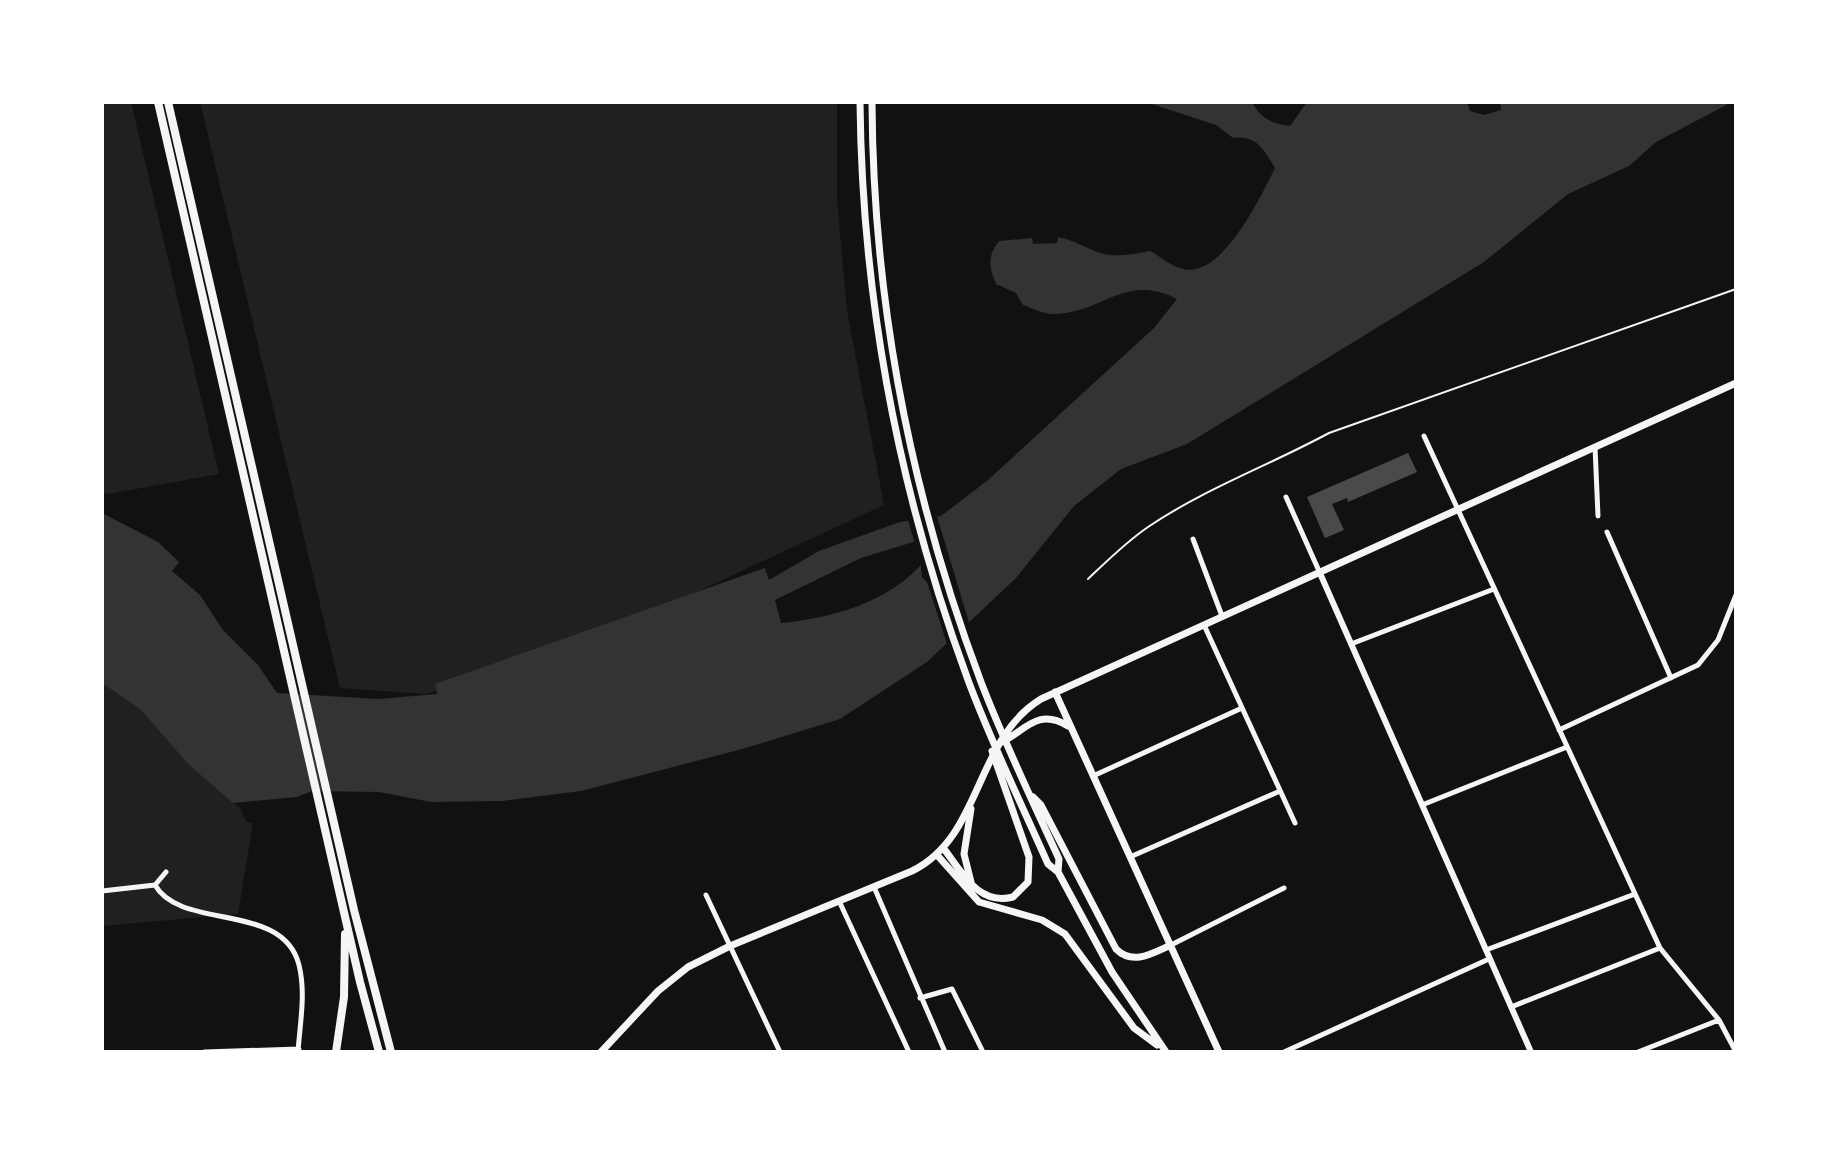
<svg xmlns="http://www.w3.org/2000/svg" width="1838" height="1154" font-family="Karla,sans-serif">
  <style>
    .green { fill: #202020 }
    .water { fill: #333; fill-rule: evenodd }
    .pier { fill: #111 }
    .building { fill: #4a4a4a }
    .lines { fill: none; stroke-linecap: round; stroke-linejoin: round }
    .path { stroke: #f5f5f5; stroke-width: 2 }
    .minor { stroke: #f5f5f5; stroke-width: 5 }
    .tertiary { stroke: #f5f5f5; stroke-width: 6 }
    .secondary { stroke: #f5f5f5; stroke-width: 7 }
    .trunk { stroke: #f5f5f5; stroke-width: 8 }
  </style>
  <rect width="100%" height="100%" fill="#111"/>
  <path class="green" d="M102 102H131L219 474 108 494 102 492Z
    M200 102H837V200L847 311 884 505 610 632 426 694 340 688Z
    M102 683 141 710 188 764 240 808 246 822 253 823 238 914 102 926Z"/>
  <path class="water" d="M1146 102H1252C1261 119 1271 123 1290 126L1307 102H1467L1470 111 1484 115 1501 110 1500 102H1732L1656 142 1629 166 1568 194 1484 262 1187 444 1121 469 1074 506 1016 578 927 662 840 719 746 748 581 791 502 801 431 802 379 792 312 791 297 797 233 803 188 764 141 710 102 683V513L158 542 179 562 172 571 200 595 223 630 258 665 277 693 378 699 437 694 435 684 765 568 769 580 819 551 900 522 941 516 988 480 1154 328 1177 299C1125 272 1102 314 1053 314 1044 314 1032 308 1023 305L1016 293 996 284C989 267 987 256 999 241L1032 238 1033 244 1057 243 1058 237C1074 240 1085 248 1100 253 1116 258 1134 254 1150 251 1160 256 1172 267 1183 269 1222 279 1261 196 1275 168 1264 150 1257 135 1233 138L1216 125ZM923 539 931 551C901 599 835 618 781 623L775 600 861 558Z"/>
  <path class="pier" d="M936 513 970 626 948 647 927 582 922 577 920 560 927 550 922 543 915 544 907 517Z"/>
  <path class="building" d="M1408 453 1417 472 1348 502 1347 498 1332 504 1344 530 1325 538 1307 497Z"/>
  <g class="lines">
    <path class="path" d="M1088 579C1107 561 1126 542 1148 527 1204 489 1270 465 1329 433L1736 289"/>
    <path class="minor" d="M1424 436 1660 948 1719 1020 1736 1052
      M1595 447 1598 516
      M1286 497 1319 571
      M1607 532 1671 678
      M1193 539 1222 616
      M1204 625 1295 823
      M1351 644 1494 589
      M1559 730 1698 665 1718 640 1736 595
      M1093 776 1242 708
      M1422 805 1567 747
      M1130 857 1280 791
      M155 885C181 931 283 901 299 965 306 993 300 1023 298 1052
      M874 887 945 1052
      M102 891 155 885 166 872
      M706 895 780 1052
      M840 903 909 1052
      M1171 945 1284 888
      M1486 950 1635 894
      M920 998 952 989 983 1052
      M1511 1007 1660 948
      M204 1052 299 1049
      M1284 1052 1489 959
      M1638 1052 1719 1020"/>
    <path class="tertiary" d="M1319 571 1531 1052"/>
    <path class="secondary" d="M860 102C862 301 899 493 968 680 991 742 1021 803 1048 864L1058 872 1112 972 1166 1052
      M872 102C873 301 911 496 981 682 1004 742 1032 800 1059 859L1058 872
      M1055 692 1219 1052
      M1002 742C1027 729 1038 708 1068 726
      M1033 797 1041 805 1116 949C1133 966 1153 953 1171 945
      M971 809 964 854 971 882
      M944 849C962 872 978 906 1013 897L1028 882 1029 857 992 751
      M937 855 979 902 1042 920 1065 934 1134 1028 1157 1045
      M601 1052 658 991 688 967 730 946 912 871C983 836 974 740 1041 699L1736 383"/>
    <path class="trunk" d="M158 102 360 982 379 1052
      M168 102 354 910 391 1052
      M336 1052 344 997 345 934"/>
  </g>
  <rect width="1838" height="1154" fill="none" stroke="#ffffff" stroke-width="208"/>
</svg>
